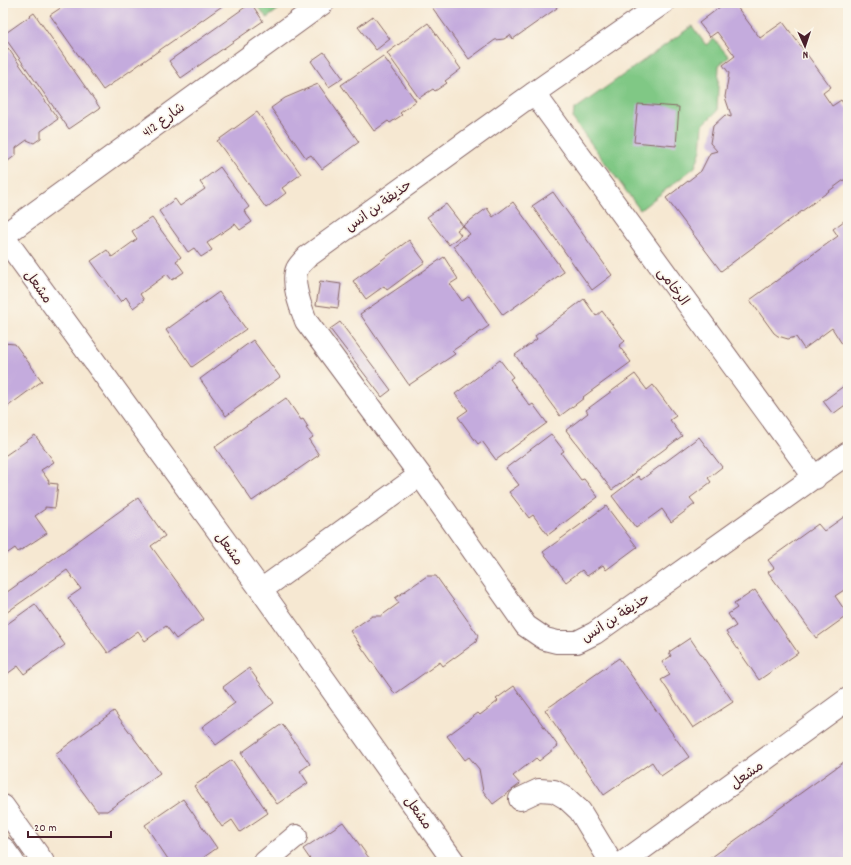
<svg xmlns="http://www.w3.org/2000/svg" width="851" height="865" font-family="Dekko,'Playpen Sans Arabic',sans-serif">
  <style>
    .green { fill: #80c885; stroke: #657458 }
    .building { fill: #c4abdd }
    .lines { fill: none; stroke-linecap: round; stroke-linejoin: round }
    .minor-casing { stroke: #866565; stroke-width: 24 }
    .minor { stroke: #fff; stroke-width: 22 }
    .labels { text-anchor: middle; stroke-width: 3.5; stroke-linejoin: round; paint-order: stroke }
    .street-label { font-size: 14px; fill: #4a1f2b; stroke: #fbf7ec }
  </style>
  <rect width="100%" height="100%" fill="#fbf7ec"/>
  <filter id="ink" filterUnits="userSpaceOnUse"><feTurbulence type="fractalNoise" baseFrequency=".025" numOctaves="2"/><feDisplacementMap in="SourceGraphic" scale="8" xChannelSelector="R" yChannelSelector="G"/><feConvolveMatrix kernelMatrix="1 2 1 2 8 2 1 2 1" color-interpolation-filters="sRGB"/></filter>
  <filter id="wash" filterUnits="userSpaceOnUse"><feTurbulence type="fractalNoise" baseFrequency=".012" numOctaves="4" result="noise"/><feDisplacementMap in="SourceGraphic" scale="16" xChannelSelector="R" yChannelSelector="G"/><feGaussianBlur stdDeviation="0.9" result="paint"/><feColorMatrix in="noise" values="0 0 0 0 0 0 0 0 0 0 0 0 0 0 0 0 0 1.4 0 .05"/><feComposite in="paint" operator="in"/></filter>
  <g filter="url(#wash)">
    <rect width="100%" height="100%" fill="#f6e8d2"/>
    <path class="green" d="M254 3H287L267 18Z
      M692 26 706 45 714 39 729 57 719 65 717 111 703 125 701 150 695 167 640 210 573 119 574 110Z"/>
    <g id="blocks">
      <path class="building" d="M68 3H157L159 5 162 3H224L225 4 103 90 50 15Z
        M251 3 263 21 181 78 169 61Z
        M429 3H554L557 8 513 39 510 35 504 39 495 40 469 59Z
        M725 3H734L760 38 783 22 831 87 823 93 832 106 841 100 848 110V177L721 271 666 198 701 171 710 153 717 151 710 143 713 126 725 115 731 117V115L725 97 729 73 723 65 735 56 717 32 710 37 699 23Z
        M34 13 100 108 69 129 3 35Z
        M373 16 390 39 376 50 358 27Z
        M428 23 461 69 445 81 447 83 435 91 433 89 419 98 387 53Z
        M8 48 58 119 41 131V138L34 143 27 140 16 148V155L8 161 3 158V52Z
        M324 52 343 78 329 87 311 61Z
        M383 56 416 101 400 113 402 115 390 123 388 121 374 131 341 85Z
        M318 84 359 142 322 169 311 155 306 158 271 108 285 98Z
        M638 104 679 107 676 146 634 142Z
        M257 112 301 174 282 188 286 193 266 208 217 141Z
        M220 167 249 207 244 211 252 222 240 230 235 224 207 243 212 250 201 257 194 248 188 252 159 211 175 199 180 206 205 189 200 182Z
        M553 192 612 275 592 290 532 206Z
        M513 202 564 272 503 315 453 246 470 234 463 226 487 208 493 217Z
        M446 204 463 226 457 230 461 235 449 245 427 217Z
        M152 218 181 257 176 261 184 272 172 280 167 274 140 294 144 300 133 308 126 297 121 302 91 261 107 250 112 257 137 239 132 231Z
        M848 218V344L844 347 832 328 804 349 796 337 788 339 778 336 774 333 750 300 838 236 833 229Z
        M409 240 425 262 387 290 384 286 366 299 353 281Z
        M444 257 458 279 450 284 462 301 469 296 489 326 452 351 455 354 409 385 360 314Z
        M320 281 341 284 338 308 316 305Z
        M219 292 246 329 192 367 166 330Z
        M584 299 596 316 602 311 625 341 619 346 631 362 583 397 584 398 560 416 515 355 537 339 535 336Z
        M340 322 391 390 382 397 330 329Z
        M253 340 280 377 226 416 200 379Z
        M3 343 15 344 42 381 3 410Z
        M500 360 513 377 510 379 530 406 533 404 547 423 496 460 482 441 478 444 458 417 468 410 455 394Z
        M635 374 647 390 653 385 676 416 670 420 682 436 634 472 635 473 612 490 566 430 588 413 586 410Z
        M848 383V403L833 414 823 401Z
        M286 398 301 420 303 419 308 427 306 428 313 437 309 440 319 455 252 501 215 447Z
        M551 434 564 451 561 453 581 480 584 479 598 497 548 535 533 515 529 518 509 492 519 485 506 468Z
        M35 435 54 462 41 470 49 481 48 483 58 484 55 508 45 507V509L35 516 47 533 18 552 15 548 5 555 3 552V457Z
        M699 437 722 467 708 478 711 482 690 498 695 504 671 522 662 509 636 528 612 496 638 476 641 480Z
        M138 498 165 536 151 546 204 619 176 639 166 626 145 641 138 631 108 653 68 598 81 589 67 570 3 615V595Z
        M606 506 637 547 606 570 603 565 587 576 582 570 566 582 543 552Z
        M848 514V589L847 588 835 596 848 615 816 638 768 572 774 568 768 560 818 524 824 531Z
        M427 576H436L478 635 476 642 443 666 440 662 395 694 350 631 372 616H381L399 603 395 598Z
        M755 590 798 653 759 680 726 632 736 626 728 614 737 608 734 604Z
        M35 604 65 645 24 674 18 666 3 677V627Z
        M690 638 733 702 693 728 661 680 670 675 662 662 671 656 669 652Z
        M619 658 689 757 661 776 652 762 604 795 545 710Z
        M249 668 274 703 216 745 202 727 235 703 223 687Z
        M514 686 558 746 539 761 536 758 513 776 520 784 493 804 483 791 479 769 469 757 465 760 447 736 478 713 480 715 498 701 496 699Z
        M114 711 160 773 107 811H97L55 754Z
        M282 724 310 764 300 771 308 783 277 804 241 753Z
        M848 759V862H705Z
        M232 760 268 813 240 832 232 820 222 827 194 786Z
        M183 799 217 848 197 862H186L183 858 176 862H170L145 825Z
        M343 822 372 862H312L303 849Z"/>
    </g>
  </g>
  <g filter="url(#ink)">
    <use href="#blocks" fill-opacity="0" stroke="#866565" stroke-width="1"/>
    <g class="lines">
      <defs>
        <path id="minor" d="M663 3 534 93 307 257C304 260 299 265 297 269 291 283 301 308 306 321L420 475 526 626 545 639 557 642H577L595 633 848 453
          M534 93 815 478
          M3 236 261 590 454 862
          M3 236 323 3
          M261 590 420 475
          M520 799 539 790 554 791 566 798 580 811 611 862
          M3 806 43 862
          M3 848 13 862
          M265 862 296 836
          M624 862 848 699"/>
      </defs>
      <use href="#minor" class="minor-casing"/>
      <use href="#minor" class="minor"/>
    </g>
  </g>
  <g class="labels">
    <g class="street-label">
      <text transform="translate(163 119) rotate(-36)" y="5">شارع 412</text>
      <text transform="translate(378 205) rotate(-36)" y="5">حذيفة بن انس</text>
      <text transform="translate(39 286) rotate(54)" y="5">مشعل</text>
      <text transform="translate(674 286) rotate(54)" y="5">الرخامى</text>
      <text transform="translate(230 548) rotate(54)" y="5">مشعل</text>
      <text transform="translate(615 617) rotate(-33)" y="5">حذيفة بن انس</text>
      <text transform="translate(746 774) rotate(-36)" y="5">مشعل</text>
      <text transform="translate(419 812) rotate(54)" y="5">مشعل</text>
    </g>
  </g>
  <rect width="851" height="865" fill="none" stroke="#fbf7ec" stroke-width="16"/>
  <g transform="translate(805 46) rotate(177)" stroke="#fbf7ec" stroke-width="3" paint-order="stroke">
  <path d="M0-3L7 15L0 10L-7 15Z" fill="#4a1f2b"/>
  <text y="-6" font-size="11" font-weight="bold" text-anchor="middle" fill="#4a1f2b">N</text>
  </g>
  <path d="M28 831v6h83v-6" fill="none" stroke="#4a1f2b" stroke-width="2"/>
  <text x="34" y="831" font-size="12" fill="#4a1f2b" stroke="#fbf7ec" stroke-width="3" paint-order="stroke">20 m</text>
</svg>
